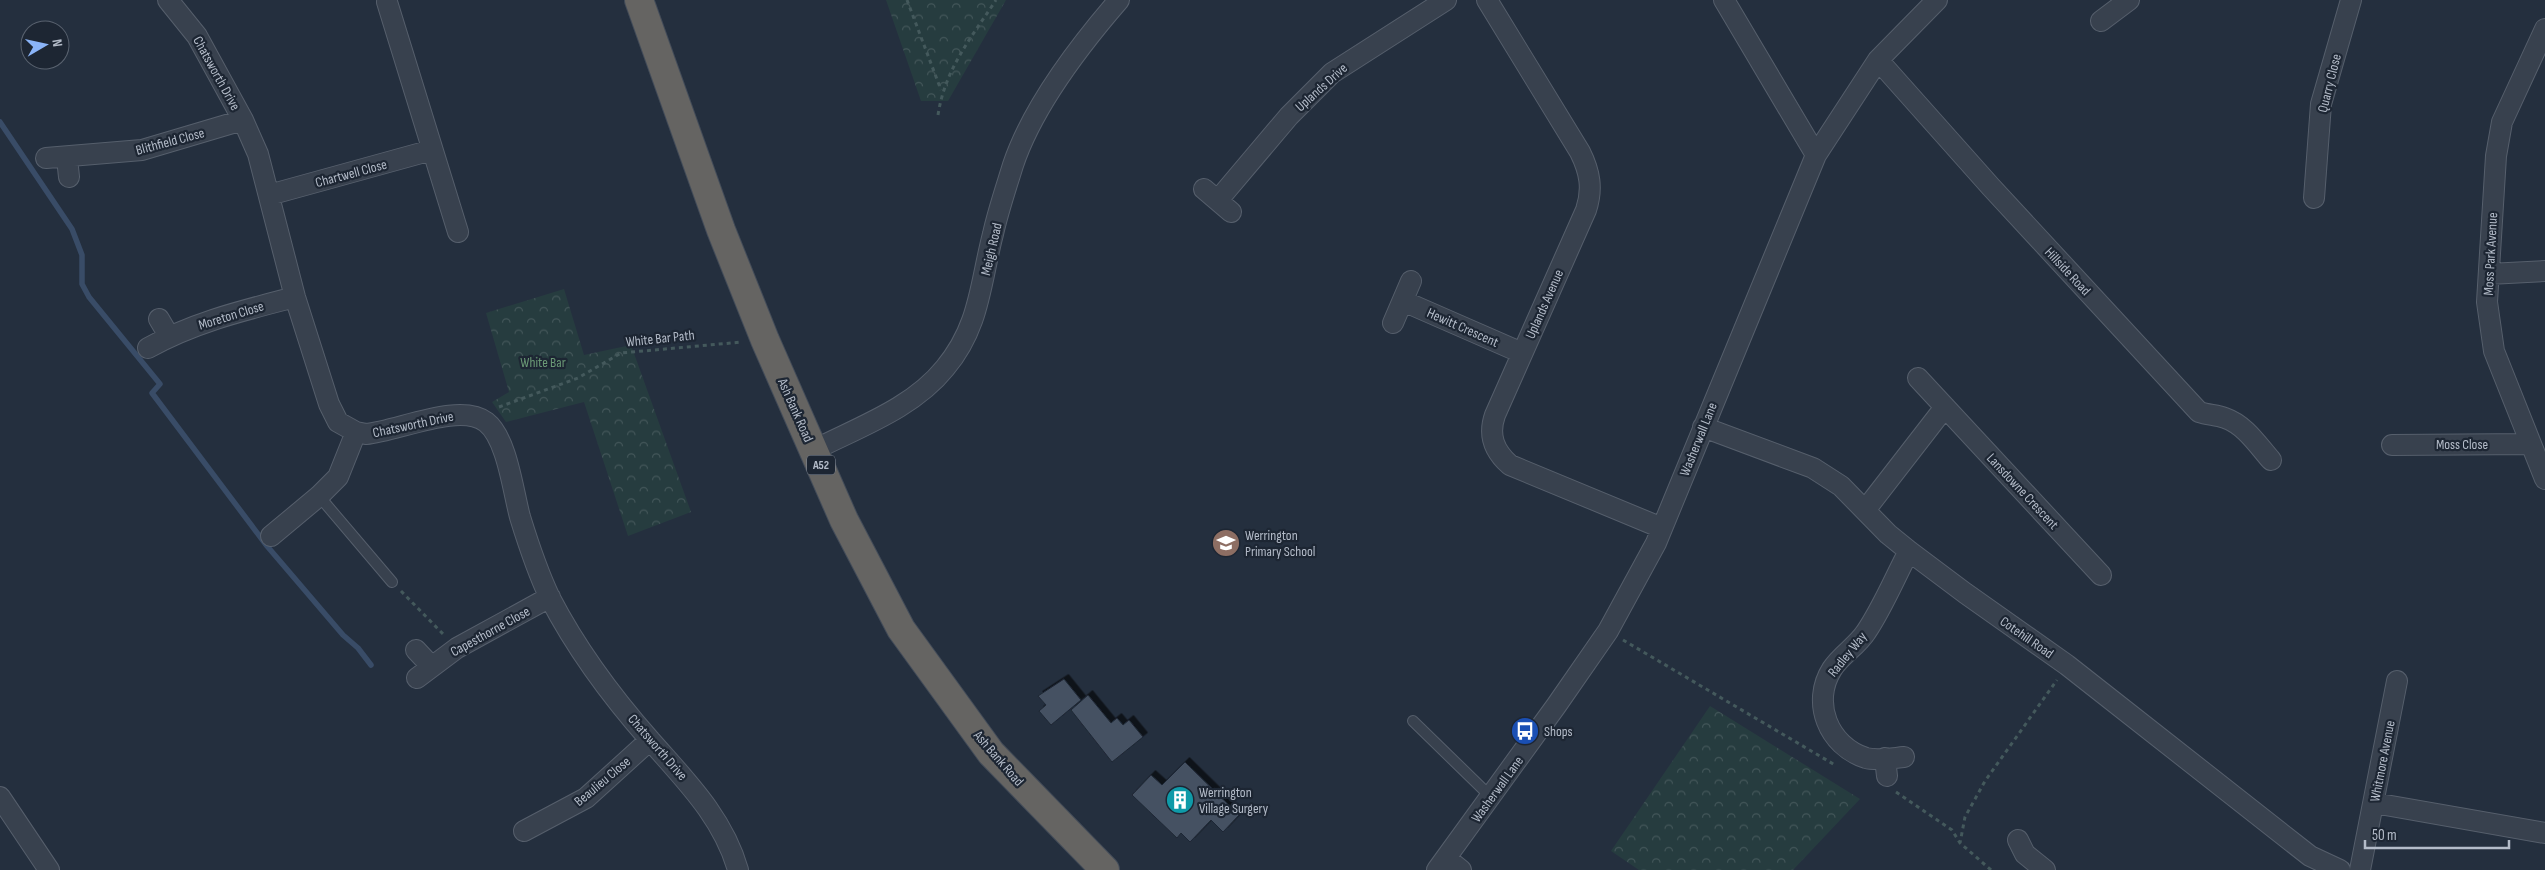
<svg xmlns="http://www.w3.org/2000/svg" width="2545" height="870" font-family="'Sofia Sans Condensed',sans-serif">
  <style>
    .park { fill: url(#park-crowns) }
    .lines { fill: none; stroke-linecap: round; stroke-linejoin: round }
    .stream { stroke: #394c67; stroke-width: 5.5 }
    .building { fill: #455162; stroke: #1f2835; filter: url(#shadow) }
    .service-casing { stroke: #565f6c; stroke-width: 12 }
    .minor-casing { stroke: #565f6c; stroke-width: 22 }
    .trunk-casing { stroke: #434c59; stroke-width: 30 }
    .path { stroke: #44595c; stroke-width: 3; stroke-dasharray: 4 4; stroke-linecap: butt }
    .service { stroke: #38414e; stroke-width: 10 }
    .minor { stroke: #38414e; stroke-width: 20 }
    .trunk { stroke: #656462; stroke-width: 28 }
    .labels { text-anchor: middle; stroke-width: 4.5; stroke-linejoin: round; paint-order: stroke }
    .shield { fill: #1d2633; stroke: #878f9c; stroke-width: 1 }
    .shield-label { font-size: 12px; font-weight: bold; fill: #b4bcc9 }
    .street-label { font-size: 14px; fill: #b4bcc9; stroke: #1d2633 }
    .park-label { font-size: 14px; fill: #6b9a76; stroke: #1d2633 }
    .poi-label { font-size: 14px; fill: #b4bcc9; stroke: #1d2633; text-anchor: start }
  </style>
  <defs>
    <pattern id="park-crowns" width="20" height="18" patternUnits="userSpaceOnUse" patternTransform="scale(1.25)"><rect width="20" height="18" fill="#263c3f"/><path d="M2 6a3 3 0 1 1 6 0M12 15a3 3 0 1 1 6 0" fill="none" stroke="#435659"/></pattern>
    <filter id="shadow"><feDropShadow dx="4.5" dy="-4.5" stdDeviation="0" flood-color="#0009"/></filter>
  </defs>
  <rect width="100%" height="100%" fill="#242f3e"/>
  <path class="park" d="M886 0H1006L948 101H921Z
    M564 289 584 355 631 345 691 512 628 536 584 402 506 422 492 402 509 392 486 313Z
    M1710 706 1860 799 1793 870H1639L1611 851Z"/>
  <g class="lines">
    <path class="stream" d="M0 122 72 229 82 255V284L89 297 160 384 152 393 267 546 343 635 358 648 371 665"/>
  </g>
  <path class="building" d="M1064 679 1081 700 1051 725 1039 711 1046 705 1038 696Z
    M1088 695 1111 723 1117 718 1123 725 1129 720 1143 737 1112 762 1071 710Z
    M1185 762 1239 815 1223 832 1211 820 1190 842 1181 833 1177 838 1132 795 1151 775 1162 785Z"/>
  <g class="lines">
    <defs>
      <path id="service" d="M319 496 392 582
        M1413 721 1491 797"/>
      <path id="minor" d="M168 0 197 36 243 120 258 154 295 297 329 404 338 422 356 432 366 434C398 431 460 402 486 422 507 438 513 491 520 517 528 543 538 573 550 598 577 650 612 697 650 740 685 780 723 817 738 870
        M1487 0 1580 152C1590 172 1593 189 1586 210L1495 415C1488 435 1494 451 1510 465L1662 528
        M1724 0 1816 155
        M387 2 458 232
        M2101 21 2129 0
        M2545 29 2502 122 2496 156 2487 302 2494 351 2545 479
        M1878 60 1991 187 2199 412C2208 415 2217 415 2225 418 2245 425 2257 444 2271 460
        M46 158 142 150 243 120
        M67 158 69 177
        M1204 189 1231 212
        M269 195 432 150
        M2314 198 2321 104 2351 0
        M1218 200 1289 116 1332 73 1446 0
        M2489 274 2545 271
        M1403 301 1522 353
        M159 319 169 336
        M1393 323 1411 281
        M148 348C194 322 245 310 295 297
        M1918 378 2101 575
        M1703 427 1813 468 1841 486 1888 534 1909 551 1965 593 2067 665 2310 856 2340 870
        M2392 445 2531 444
        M814 450C859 427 913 408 945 368 980 326 980 284 993 234 998 211 1006 188 1013 165 1032 108 1080 45 1119 0
        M1866 509 1945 407
        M271 536 319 496 338 477 356 432
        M416 650 431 666
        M417 678 457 648 550 597
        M1904 757C1893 758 1877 761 1866 758 1828 746 1811 702 1832 669 1841 655 1857 646 1866 632 1883 607 1895 577 1909 551
        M1885 758 1887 776
        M0 797 49 870
        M2374 803 2545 833
        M524 831 586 798 650 740
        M2018 840 2025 854 2045 870
        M1446 858 1461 870
        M1437 870 1556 706 1608 631 1656 543 1816 155 1878 60 1937 0
        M2360 870 2397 681"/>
      <path id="trunk" d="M639 0 721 230 765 340 844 520 901 629 991 753 1105 870"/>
    </defs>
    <use href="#service" class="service-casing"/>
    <use href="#minor" class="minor-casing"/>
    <use href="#trunk" class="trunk-casing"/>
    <path class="path" d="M907 0 941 90
      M938 115C945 69 971 38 996 0
      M499 407 578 378 621 353 742 342
      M401 591 444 635
      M1623 640 1835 765
      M1896 792 1952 830 1960 843
      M1991 870 1960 843 1965 817 1985 781 2057 680"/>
    <use href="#service" class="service"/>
    <use href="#minor" class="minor"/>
    <use href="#trunk" class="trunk"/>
  </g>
  <defs>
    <symbol id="school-disc" viewBox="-11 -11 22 22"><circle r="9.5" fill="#8d6e63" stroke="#1d2633"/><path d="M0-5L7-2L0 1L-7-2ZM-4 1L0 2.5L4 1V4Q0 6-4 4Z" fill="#fff"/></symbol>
    <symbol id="bus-disc" viewBox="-11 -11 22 22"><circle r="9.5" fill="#1a4fb4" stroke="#1d2633"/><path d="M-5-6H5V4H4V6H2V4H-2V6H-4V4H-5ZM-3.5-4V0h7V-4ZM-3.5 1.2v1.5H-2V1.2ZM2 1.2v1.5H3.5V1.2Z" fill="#fff"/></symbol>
    <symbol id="building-disc" viewBox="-11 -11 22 22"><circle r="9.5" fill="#0f9aa8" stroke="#1d2633"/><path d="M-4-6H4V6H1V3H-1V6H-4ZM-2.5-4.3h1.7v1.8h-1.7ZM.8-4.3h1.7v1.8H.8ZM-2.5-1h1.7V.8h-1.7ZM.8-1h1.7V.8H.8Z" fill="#fff"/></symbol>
  </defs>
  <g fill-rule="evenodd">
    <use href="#school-disc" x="1210" y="527" width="32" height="32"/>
    <use href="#bus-disc" x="1509" y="715" width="32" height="32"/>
    <use href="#building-disc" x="1164" y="784" width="32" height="32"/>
  </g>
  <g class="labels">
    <rect class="shield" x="807" y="455.5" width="28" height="19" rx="4"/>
    <g class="shield-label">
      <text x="821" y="469">A52</text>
    </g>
    <g class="street-label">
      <text transform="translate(217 73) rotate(61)" y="5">Chatsworth Drive</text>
      <text transform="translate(2329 83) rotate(-76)" y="5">Quarry Close</text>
      <text transform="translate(1321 87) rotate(-42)" y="5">Uplands Drive</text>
      <text transform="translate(170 141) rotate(-15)" y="5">Blithfield Close</text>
      <text transform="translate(351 173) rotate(-15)" y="5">Chartwell Close</text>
      <text transform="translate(991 249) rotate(-77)" y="5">Meigh Road</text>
      <text transform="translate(2490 254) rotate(-87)" y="5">Moss Park Avenue</text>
      <text transform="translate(2068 271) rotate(47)" y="5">Hillside Road</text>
      <text transform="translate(1544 304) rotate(-66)" y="5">Uplands Avenue</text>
      <text transform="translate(231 315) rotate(-17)" y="5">Moreton Close</text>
      <text transform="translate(1463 327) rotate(24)" y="5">Hewitt Crescent</text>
      <text transform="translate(660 338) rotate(-6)" y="5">White Bar Path</text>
      <text transform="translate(796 410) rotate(66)" y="5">Ash Bank Road</text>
      <text transform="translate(413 424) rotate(-12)" y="5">Chatsworth Drive</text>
      <text transform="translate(1698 439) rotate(-68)" y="5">Washerwall Lane</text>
      <text x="2462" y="449">Moss Close</text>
      <text transform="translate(2023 491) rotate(47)" y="5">Lansdowne Crescent</text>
      <text transform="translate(490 631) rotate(-29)" y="5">Capesthorne Close</text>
      <text transform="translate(2027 637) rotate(35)" y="5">Cotehill Road</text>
      <text transform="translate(1847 654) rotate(-51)" y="5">Radley Way</text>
      <text transform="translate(658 747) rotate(49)" y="5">Chatsworth Drive</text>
      <text transform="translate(999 758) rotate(49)" y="5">Ash Bank Road</text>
      <text transform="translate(2382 761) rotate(-79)" y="5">Whitmore Avenue</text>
      <text transform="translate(602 781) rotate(-40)" y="5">Beaulieu Close</text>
      <text transform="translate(1497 789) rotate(-54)" y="5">Washerwall Lane</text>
    </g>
    <g class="park-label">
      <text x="543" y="367">White Bar</text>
    </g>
    <g class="poi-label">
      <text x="1245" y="540">Werrington<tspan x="1245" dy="16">Primary School</tspan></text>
      <text x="1544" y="736">Shops</text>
      <text x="1199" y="797">Werrington<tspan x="1199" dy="16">Village Surgery</tspan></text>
    </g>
  </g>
  <g transform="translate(45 45) rotate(81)"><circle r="24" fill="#1d2633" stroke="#59626f"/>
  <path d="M0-4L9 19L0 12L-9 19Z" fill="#8ab4f8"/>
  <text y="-8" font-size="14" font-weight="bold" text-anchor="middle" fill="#b4bcc9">N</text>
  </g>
  <path d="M2365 840v8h144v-8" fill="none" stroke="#b4bcc9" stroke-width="2.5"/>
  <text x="2372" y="840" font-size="15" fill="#b4bcc9" stroke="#1d2633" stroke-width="4" paint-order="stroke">50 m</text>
</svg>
